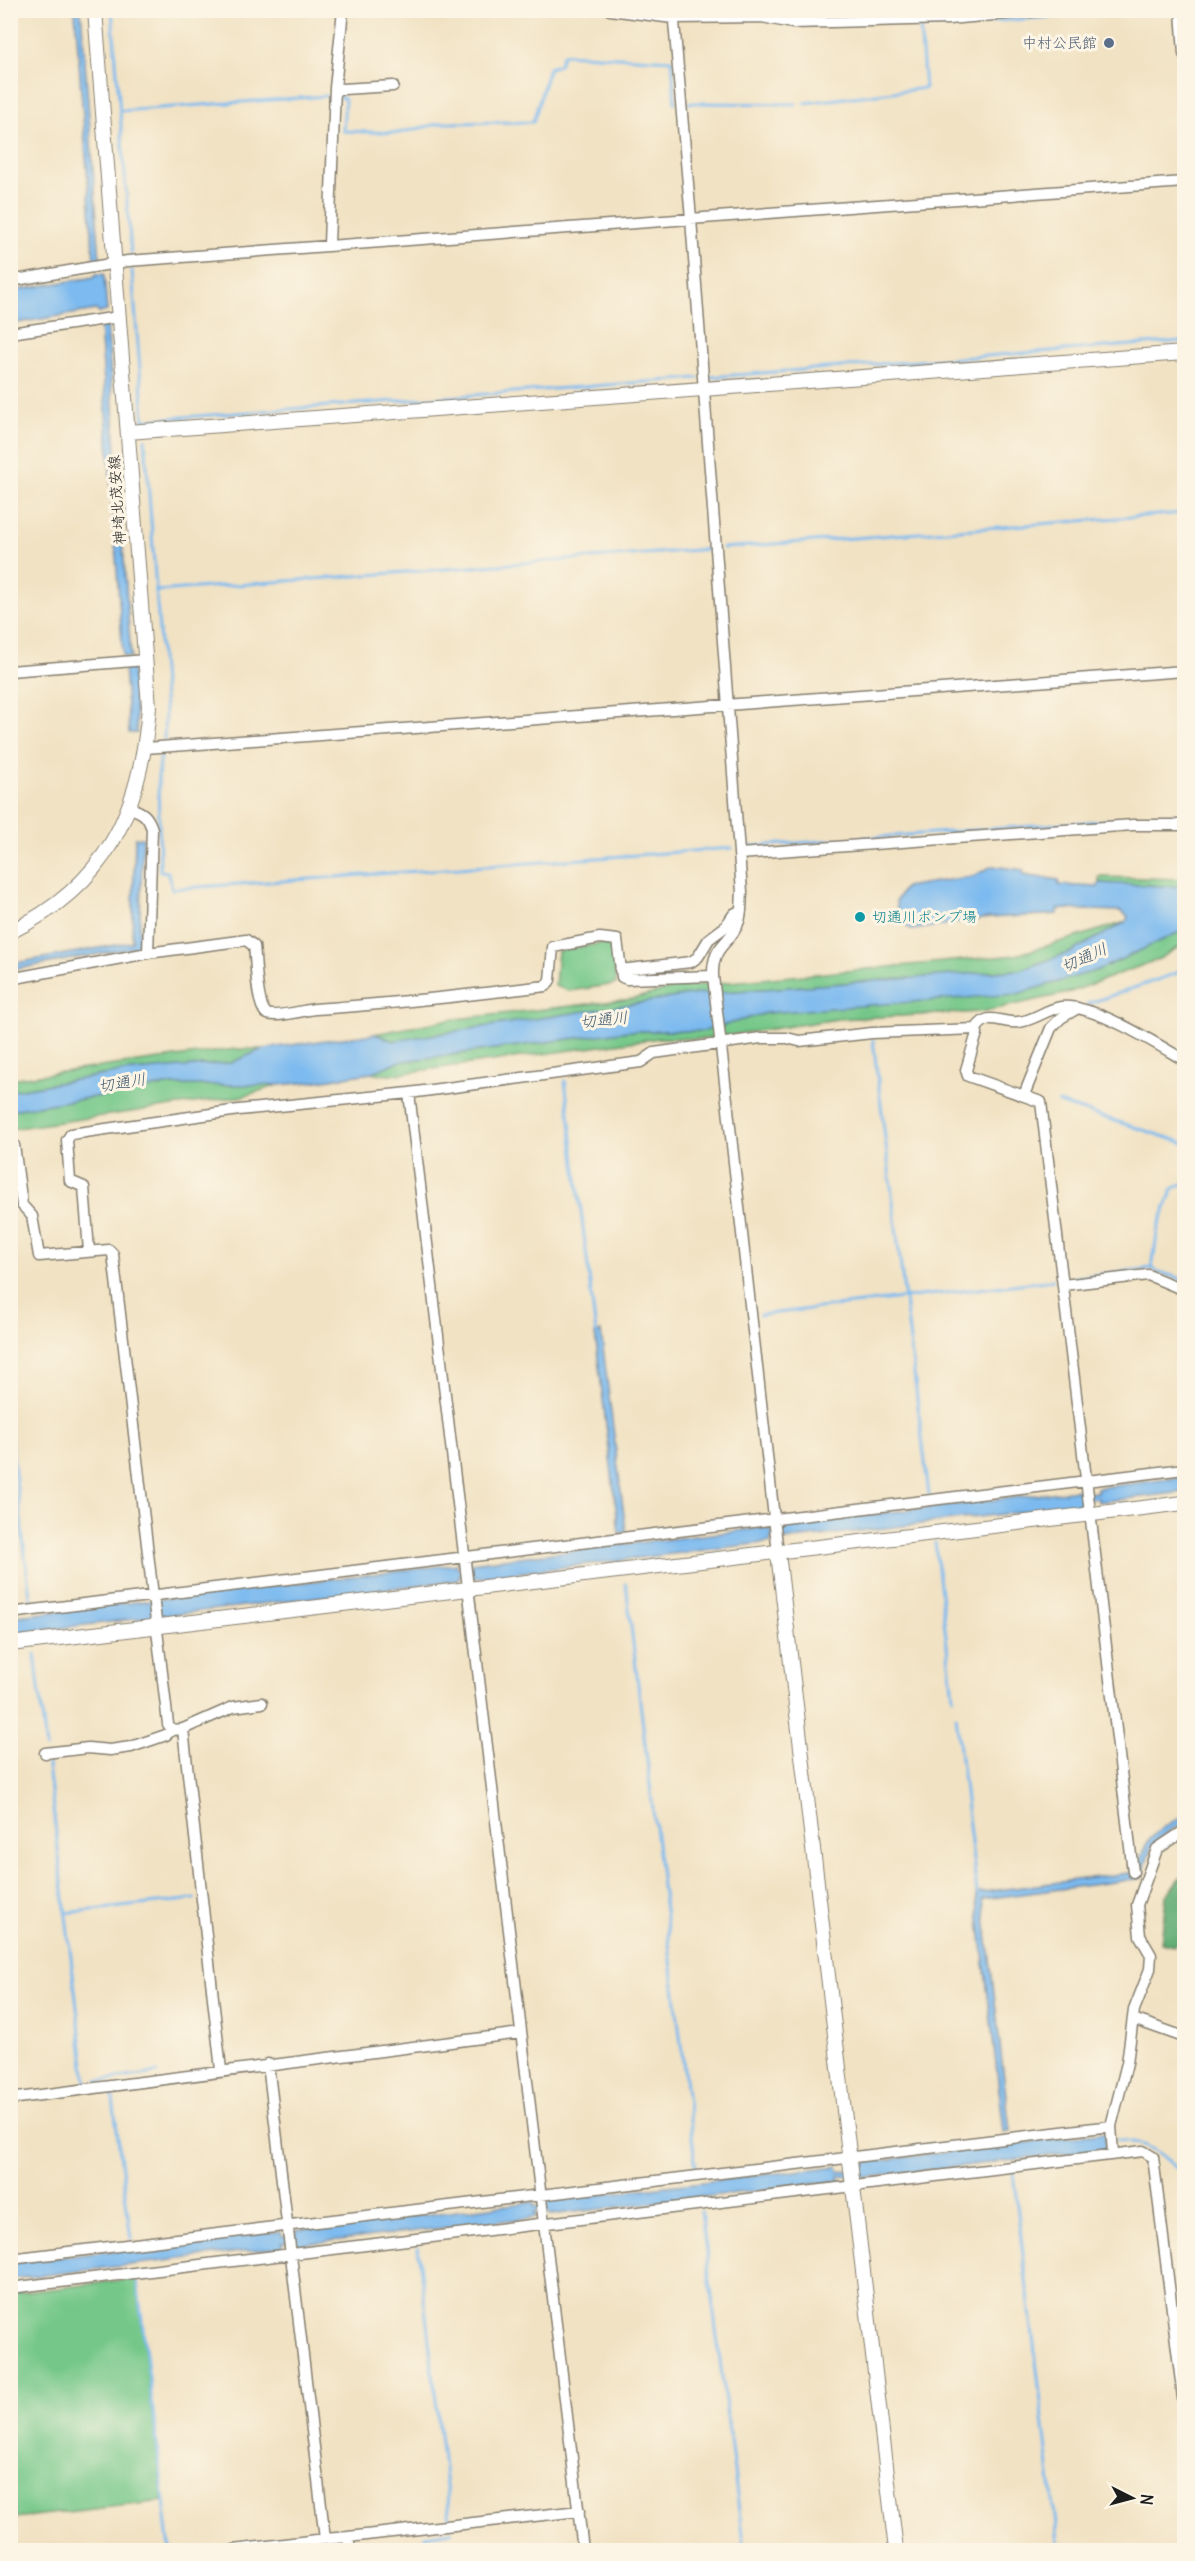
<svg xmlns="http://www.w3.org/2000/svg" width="1195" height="2561" font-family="Delius,'Klee One',sans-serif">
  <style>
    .green { fill: #75c789; stroke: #487252; stroke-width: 1.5 }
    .forest { fill: #60ac75; stroke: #3e6448; stroke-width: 1.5 }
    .water { fill: #7cbaef; stroke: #4c6b86; stroke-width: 1.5 }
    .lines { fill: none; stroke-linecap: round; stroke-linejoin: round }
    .stream { stroke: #7cbaef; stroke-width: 3 }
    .street-casing { stroke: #867f70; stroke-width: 13 }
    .secondary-casing { stroke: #867f70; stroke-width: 16 }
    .street { stroke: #fff; stroke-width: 10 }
    .secondary { stroke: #fff; stroke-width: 14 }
    .service-dot { fill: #5c6f8a; stroke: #fcf5e5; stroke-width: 2 }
    .culture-dot { fill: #0f9aa8; stroke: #fcf5e5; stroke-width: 2 }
    .labels { text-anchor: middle; stroke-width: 6; stroke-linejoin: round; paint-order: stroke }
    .service-label { font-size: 15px; fill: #4e5e75; stroke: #fcf5e5; text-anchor: end }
    .street-label { font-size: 15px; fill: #1c1c1c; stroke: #fcf5e5 }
    .culture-label { font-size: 15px; fill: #0d838f; stroke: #fcf5e5; text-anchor: start }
    .water-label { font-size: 16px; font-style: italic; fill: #425b70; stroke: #fcf5e5 }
  </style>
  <rect width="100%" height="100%" fill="#fcf5e5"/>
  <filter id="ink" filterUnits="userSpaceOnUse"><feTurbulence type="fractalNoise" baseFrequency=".0167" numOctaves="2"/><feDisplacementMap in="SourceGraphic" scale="12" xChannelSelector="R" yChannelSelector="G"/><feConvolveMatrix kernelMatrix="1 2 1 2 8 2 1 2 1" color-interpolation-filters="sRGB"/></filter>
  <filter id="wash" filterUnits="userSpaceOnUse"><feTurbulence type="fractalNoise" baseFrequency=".008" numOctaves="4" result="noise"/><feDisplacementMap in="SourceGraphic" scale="24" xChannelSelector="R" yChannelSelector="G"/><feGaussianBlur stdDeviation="1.35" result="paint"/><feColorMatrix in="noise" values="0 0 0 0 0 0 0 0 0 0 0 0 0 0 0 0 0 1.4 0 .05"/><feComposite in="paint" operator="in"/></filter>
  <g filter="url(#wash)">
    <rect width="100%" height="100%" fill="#f1e2c3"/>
    <path class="green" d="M1099 877 1184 879V887L1099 883Z
      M1126 922 1071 952 1020 970 697 994 393 1041 375 1034 446 1020 633 999 677 987 1016 955Z
      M1184 930V944L1159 959 1068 993 982 1012 838 1019 704 1039 660 1038 389 1075 371 1073 397 1062 628 1031H704L766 1013 1098 970Z
      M603 943 613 948 616 984 569 991 555 986 558 951Z
      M235 1049H263L231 1063 121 1072 11 1091 10 1079Z
      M171 1085H278L244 1096 11 1129V1110Z
      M137 2278 163 2501 15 2518 10 2483 11 2294Z"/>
    <path class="forest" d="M1184 1873V1939L1173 1946 1161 1943 1166 1896Z"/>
    <path class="water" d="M75 11H81L100 260 94 261Z
      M96 274H104L107 311 99 313 96 310 11 324V291L94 277Z
      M107 324 131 657H123L100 325Z
      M132 666 137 733H129L124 667Z
      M135 838H143L139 941 136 947 11 970V964L132 942Z
      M992 866 1023 870V875L1059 880V885L1098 887 1099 883 1184 887V930L1098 970 1017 994 766 1013 704 1031H628L397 1062 371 1073 311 1082 278 1085H171L11 1110V1091L121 1072 231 1063 263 1049 327 1040 375 1034 393 1041 697 994 1020 970 1071 952 1126 922 1128 916 1120 911 1058 909V914L989 918 912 930 899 920 896 901 905 887 974 876Z
      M601 1332 626 1532 619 1533 595 1333Z
      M1184 1477V1492L1098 1502V1498L1080 1500V1505L785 1540 784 1536 771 1537V1542L473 1578 472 1573 459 1575V1580L11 1634 10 1617 457 1564 458 1569 472 1568 471 1563 769 1527 770 1532 784 1530 783 1525 1078 1490 1079 1494 1097 1492V1488Z
      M1184 1815V1822C1154 1840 1149 1842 1143 1878L983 1899 1010 2131 1004 2132 976 1893 1137 1872C1144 1837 1155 1832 1184 1815Z
      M1105 2133 1106 2149 862 2178 861 2173 839 2176V2181L550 2215 547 2210 535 2212 536 2217 298 2245 296 2240 282 2242 283 2247 11 2279 10 2263 281 2231 282 2236 296 2235V2230L534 2202 535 2207 547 2205 548 2200 838 2166 839 2171 861 2168 860 2163Z"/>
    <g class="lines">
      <path class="stream" d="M112 10 131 253
        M340 97 345 99 343 131 398 133 442 123 533 122 549 68 559 65 563 54 672 60 675 103
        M689 103 796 104
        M805 103 925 88 920 27 1075 15
        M120 111 326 96
        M132 270 144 420 698 378
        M710 377 1184 341
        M145 439 165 712 164 740
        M723 548 1184 513
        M156 591 710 549
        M161 755 158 776 160 871 168 872 172 889 732 848
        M743 847 1184 815
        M1087 1004 1177 973 1184 967
        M873 1040 929 1495
        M565 1081 596 1333
        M1059 1103 1184 1143
        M1152 1268C1164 1277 1173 1273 1184 1281
        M1072 1278 1152 1268 1158 1227 1173 1189 1184 1183
        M760 1315 1053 1280
        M10 1432 31 1604
        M935 1543 953 1697
        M626 1584 696 2170
        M35 1654 46 1748
        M956 1716 977 1893
        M47 1758 86 2082
        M65 1913 195 1899
        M97 2081 157 2073
        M112 2091 131 2239
        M1117 2140C1150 2142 1161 2154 1184 2175
        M1013 2172 1059 2550
        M701 2211 744 2550
        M418 2247 450 2520
        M137 2280 170 2550
        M426 2550 425 2535 451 2531"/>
    </g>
  </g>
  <g filter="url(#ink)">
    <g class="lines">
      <defs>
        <path id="street" d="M610 10 673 18 762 17 792 23 949 19 1050 10
          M673 10 691 219 742 892C741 902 742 912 739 921 730 946 712 943 713 976L778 1553
          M1181 10 1184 54
          M335 88 343 89 393 86
          M329 244 335 88 343 10
          M10 281 128 261 1184 182
          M10 333 119 317
          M10 671 146 660
          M146 748 1184 671
          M130 808C143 812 148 816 152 829L148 953
          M739 854 1133 825H1184
          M620 970 691 962 698 957 709 939 725 927 734 914 741 910
          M10 979 148 953 246 940 254 946C256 960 256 1004 266 1013 273 1019 304 1010 315 1009 392 1004 469 995 546 986L550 980 553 947 600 938 617 940 622 977 627 979 713 976
          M409 1093 583 2550
          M1024 1095 1051 1028 1061 1018 1078 1008
          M10 1143 14 1145 22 1205 32 1216 39 1256 109 1250 113 1254 168 1724 172 1730 183 1729 221 2070
          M89 1251 84 1187 70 1181 67 1140 71 1134 239 1110 409 1093 641 1062 654 1053 761 1038H787L799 1041 872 1033 976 1029
          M1063 1285 1148 1275 1184 1290
          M10 1613 1184 1469
          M183 1729 233 1707 262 1703
          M45 1753 88 1748 110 1750 131 1747 166 1735 172 1730
          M1133 1872 1041 1102 968 1076 966 1070 977 1033 976 1029C989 1010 999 1024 1018 1022 1034 1021 1046 1009 1061 1007 1092 1003 1157 1044 1184 1060
          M1133 2019 1184 2037
          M268 2064 325 2539 348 2537 350 2550
          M10 2099 521 2033
          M1113 2153 1111 2126 1127 2063 1134 2010 1150 1969 1151 1955 1140 1936 1137 1905 1157 1849 1184 1831
          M10 2259 1111 2126
          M10 2288 1143 2151 1153 2157 1184 2406
          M10 2531 13 2550
          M348 2537 579 2511
          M234 2550 325 2539"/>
        <path id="secondary" d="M128 432 1184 353
          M10 932C107 885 141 810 149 707L95 10
          M778 1553 896 2550
          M10 1644 1184 1503"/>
      </defs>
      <use href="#street" class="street-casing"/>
      <use href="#secondary" class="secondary-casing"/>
      <use href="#street" class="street"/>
      <use href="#secondary" class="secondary"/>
    </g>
  </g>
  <circle class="service-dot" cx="1109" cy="43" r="6"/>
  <circle class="culture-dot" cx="860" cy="917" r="6"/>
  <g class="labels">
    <g class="service-label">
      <text x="1097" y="48">中村公民館</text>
    </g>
    <g class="street-label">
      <text transform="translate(117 500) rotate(-94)" y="5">神埼北茂安線</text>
    </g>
    <g class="culture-label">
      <text x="872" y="922">切通川ポンプ場</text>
    </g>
    <g class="water-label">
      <text transform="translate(1084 957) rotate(-24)" y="6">切通川</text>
      <text transform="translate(604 1019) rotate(-6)" y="6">切通川</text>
      <text transform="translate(122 1082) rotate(-9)" y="6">切通川</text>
    </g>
  </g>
  <rect width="1195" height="2561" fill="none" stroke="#fcf5e5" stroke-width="36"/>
  <g transform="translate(1132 2498) rotate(96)" stroke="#fcf5e5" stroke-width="4.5" paint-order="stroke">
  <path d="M0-4.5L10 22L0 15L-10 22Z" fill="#1c1c1c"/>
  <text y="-9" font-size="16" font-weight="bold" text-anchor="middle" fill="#1c1c1c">N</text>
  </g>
</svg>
